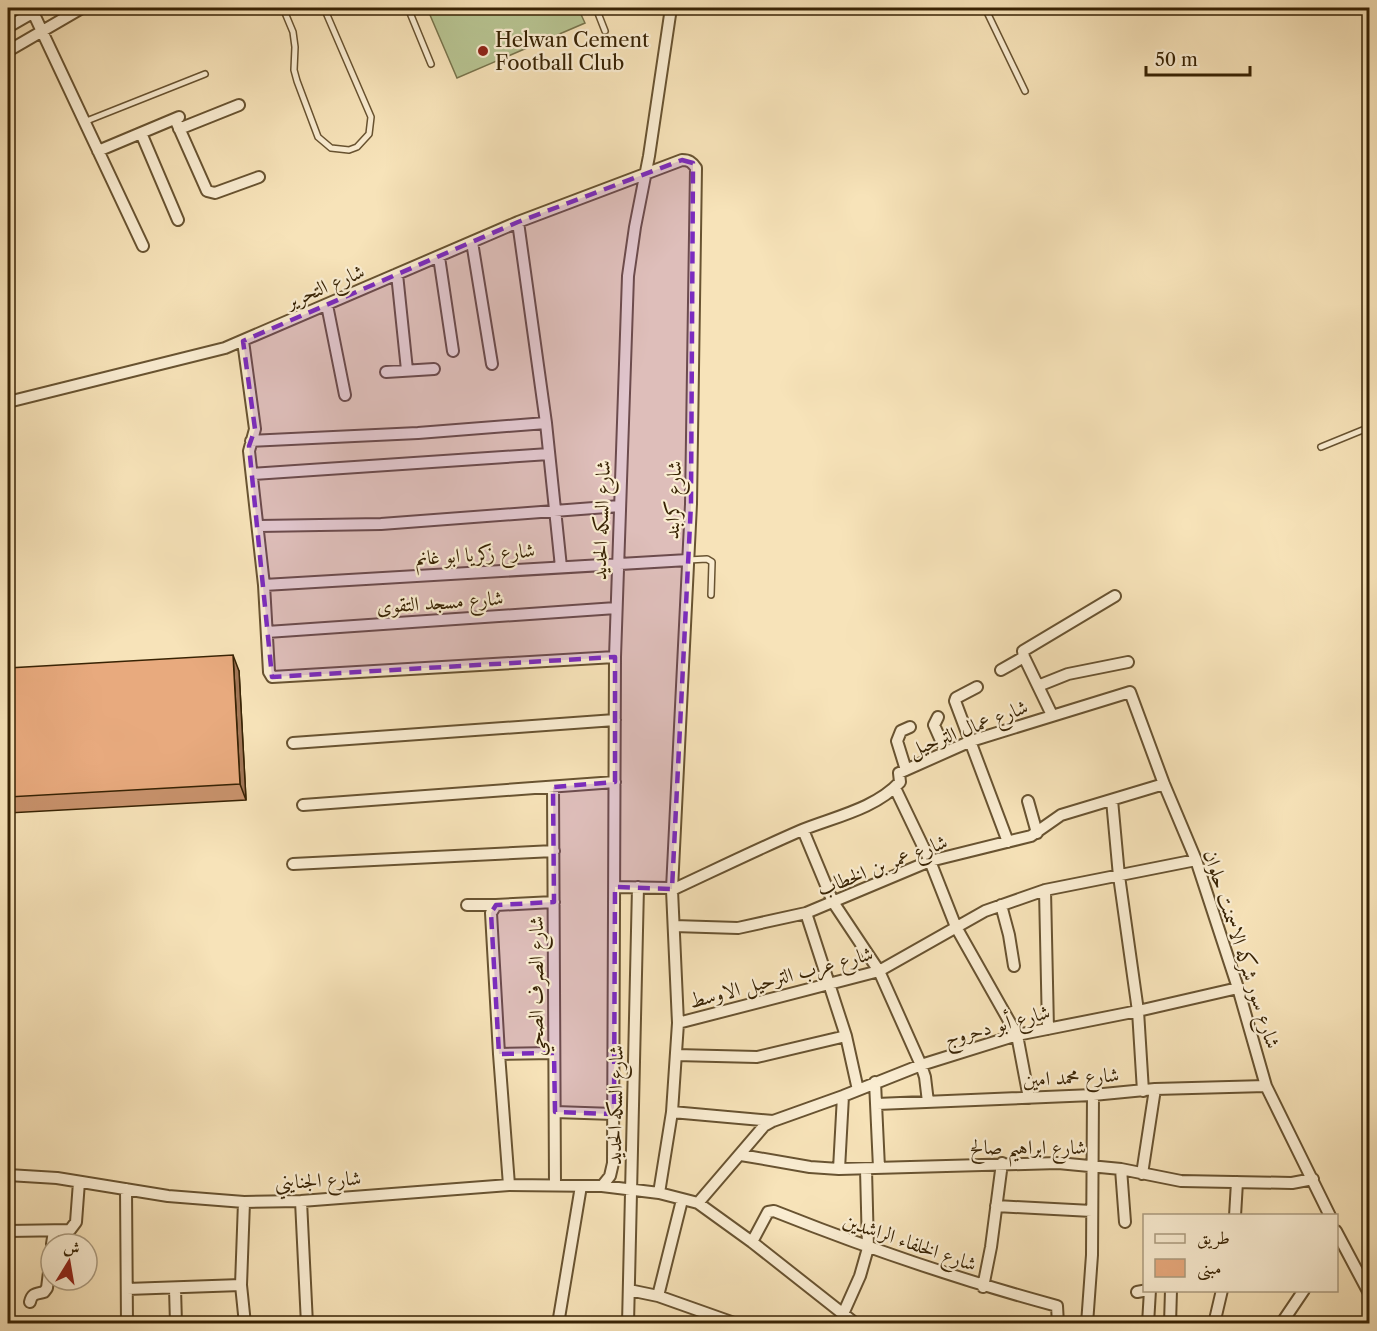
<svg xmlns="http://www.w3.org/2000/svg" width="1377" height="1331" font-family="'Libre Caslon Text',Amiri,serif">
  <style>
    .pitch { fill: #b8c593; stroke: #78744c; stroke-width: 1.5 }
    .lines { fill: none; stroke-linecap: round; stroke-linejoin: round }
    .lane-casing { stroke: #685331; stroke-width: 8 }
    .street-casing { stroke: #685331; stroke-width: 14 }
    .lane { stroke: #faedd2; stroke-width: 5 }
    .street { stroke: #faedd2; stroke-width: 10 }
    .wall { fill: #c8926c; stroke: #382304; stroke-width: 1.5 }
    .shaded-wall { fill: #a27758; stroke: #382304; stroke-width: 1.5 }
    .building { fill: #e8aa7e; stroke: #382304; stroke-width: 1.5 }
    .marked { fill: #7b2cbf; fill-opacity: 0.2; stroke: #7b2cbf; stroke-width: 4.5; stroke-dasharray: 12 8; stroke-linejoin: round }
    .poi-dot { fill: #8f2418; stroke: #faedd2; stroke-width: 2 }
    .labels { text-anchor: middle; stroke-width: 4.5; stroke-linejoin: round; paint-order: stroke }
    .poi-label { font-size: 20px; fill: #382304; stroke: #faedd2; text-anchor: start }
    .street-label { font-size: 20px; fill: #382304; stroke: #faedd2 }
  </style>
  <rect width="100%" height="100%" fill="#f7e3b9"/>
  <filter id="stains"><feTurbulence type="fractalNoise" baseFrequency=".00333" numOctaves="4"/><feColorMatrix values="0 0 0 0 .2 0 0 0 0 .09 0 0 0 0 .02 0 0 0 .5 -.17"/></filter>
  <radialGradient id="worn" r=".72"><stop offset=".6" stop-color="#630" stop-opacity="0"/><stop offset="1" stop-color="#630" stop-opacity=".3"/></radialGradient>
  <path class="pitch" d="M427 8H578L585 23 457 78Z"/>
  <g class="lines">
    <defs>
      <path id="lane" d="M283 8 293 32 295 47 294 70 297 81 318 137 331 148 349 150 357 147 369 134 371 117 324 8
        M408 8 431 64
        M596 8 605 31
        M985 8 1025 91
        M84 122 205 74
        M1321 447 1370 427
        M688 560 707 559 712 562 711 595"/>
      <path id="street" d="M31 8 143 246
        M8 27 41 8
        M8 51 82 8
        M175 119 207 191 215 193 259 177
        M179 129 239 105
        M141 133 178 220
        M98 151 179 117
        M518 222 546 423 561 567
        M472 242 492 364
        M439 257 453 351
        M397 274 407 370
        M327 305 345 395
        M243 341 255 429 249 451 264 585 269 672 272 677 615 657
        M386 372 434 369
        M8 402 225 348 518 222 682 160C689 160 692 162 696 168L691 504 672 889
        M251 441 418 433 546 423
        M252 474 549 454
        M259 526 381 524 620 506
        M264 585 688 560
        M267 632 616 608
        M1001 670 1024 657
        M1038 686 1068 674 1128 662
        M977 687 956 698 955 701 1008 842
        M1052 715 1024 657 1023 651 1115 596
        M938 717 934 725 946 752
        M293 743 615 720
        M906 770 897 741 901 731 910 727
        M553 787 555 1185
        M895 788 930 861 956 927 1017 1035 1029 1098
        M1112 800 1119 876 1138 1011 1143 1091
        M1028 801 1037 833
        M303 805 615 782
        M803 830 833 902 879 971 921 1065 925 1077 928 1102
        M293 864 554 851
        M615 887 669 888 672 890 678 1023 672 1112 659 1193
        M672 890C715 870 758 849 802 830 834 817 875 809 900 782L899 773 971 741 1130 692 1164 784 1196 860 1238 988 1266 1086 1330 1216
        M1045 890 1048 1029
        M467 905H496
        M1001 905 1009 935 1014 966
        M806 913 846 1036 858 1090
        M674 926 738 928 806 913 930 861 1031 836 1061 815 1164 784
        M678 1023 879 971 985 911 1045 890 1196 860
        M499 1054 554 1053
        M676 1055 757 1057 846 1036
        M875 1082 879 1168
        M877 1104 1093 1095 1155 1089 1266 1086
        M555 1112 614 1114
        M672 1112 773 1121
        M741 1155 810 1167 839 1169 1058 1163 1121 1169 1181 1181 1292 1183 1313 1179
        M839 1169 843 1096
        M1121 1169 1125 1222
        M1142 1174 1155 1089
        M8 1175 57 1178 168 1196 244 1202 301 1201 509 1185 602 1186 659 1193 698 1203 752 1242 856 1324
        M509 1185 499 1054 491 913 496 905 554 902
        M602 1186 610 1176 613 1163 615 657 628 276 635 227 649 156 671 8
        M126 1189 127 1324
        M301 1201 307 1324
        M244 1202 241 1285 245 1324
        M698 1203 764 1126 773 1121 843 1096 921 1065 1017 1035 1138 1011 1238 988
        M996 1206 1092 1211
        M1235 1216 1237 1182
        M8 1231 70 1230 76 1222 79 1182
        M1336 1231 1370 1295
        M752 1242 768 1212 774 1211C867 1248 960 1280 1057 1306L1058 1324
        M52 1244 54 1231
        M983 1287 991 1247 1002 1163
        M175 1288 176 1324
        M127 1289 241 1285
        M629 1290 658 1296 737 1324
        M1137 1292 1148 1290
        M658 1296 682 1200
        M30 1302C32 1293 36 1294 44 1292L47 1288 51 1256
        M843 1314 860 1276 868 1248 866 1169
        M558 1324 581 1186
        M628 1324 638 887
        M1087 1324 1092 1255 1093 1095
        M1148 1324 1150 1290
        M1170 1324 1171 1290
        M1214 1324 1222 1290
        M1281 1324 1304 1290"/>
    </defs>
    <use href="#lane" class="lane-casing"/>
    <use href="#street" class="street-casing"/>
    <use href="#lane" class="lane"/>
    <use href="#street" class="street"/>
  </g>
  <path class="wall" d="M8 668 239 671 246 800 8 813Z"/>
  <path class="shaded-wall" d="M233 655 239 671 246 800 240 784Z"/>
  <path class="building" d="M233 655 240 784 8 797V668Z"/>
  <path class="marked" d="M682 160 693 163 691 504 672 889 615 887 614 1114 555 1112 554 1053 499 1054 491 913 496 905 554 902 553 787 615 782V657L272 677 249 446 255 429 243 341 518 222Z"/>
  <circle class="poi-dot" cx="483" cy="51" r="6"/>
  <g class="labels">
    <g class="poi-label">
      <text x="495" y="47">Helwan Cement<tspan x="495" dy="23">Football Club</tspan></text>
    </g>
    <g class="street-label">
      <text transform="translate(325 286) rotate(-23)" y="7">شارع التحرير</text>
      <text transform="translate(673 500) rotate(-88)" y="7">شارع كرابند</text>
      <text transform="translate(601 520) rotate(-88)" y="7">شارع السكه الحديد</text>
      <text transform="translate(475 554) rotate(-4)" y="7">شارع زكريا ابو غانم</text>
      <text transform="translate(440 602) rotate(-4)" y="7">شارع مسجد التقوى</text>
      <text transform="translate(968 728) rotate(-21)" y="7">شارع عمال الترحيل</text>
      <text transform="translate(882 865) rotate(-21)" y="7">شارع عمر بن الخطاب</text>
      <text transform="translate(1242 949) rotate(72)" y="7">شارع سور شركه الاسمنت حلوان</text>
      <text transform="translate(781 977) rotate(-15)" y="7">شارع عرب الترحيل الاوسط</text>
      <text transform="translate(536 986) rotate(-90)" y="7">شارع الصرف الصحي</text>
      <text transform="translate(997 1025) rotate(-15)" y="7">شارع أبو دحروج</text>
      <text transform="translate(1071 1077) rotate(-3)" y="7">شارع محمد امين</text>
      <text transform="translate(615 1105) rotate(-89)" y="7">شارع السكه الحديد</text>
      <text x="1028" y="1154">شارع ابراهيم صالح</text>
      <text transform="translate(318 1180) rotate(-3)" y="7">شارع الجنايني</text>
      <text transform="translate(910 1242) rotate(19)" y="7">شارع الخلفاء الراشدين</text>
    </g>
  </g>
  <rect width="1377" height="1331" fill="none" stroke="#f7e3b9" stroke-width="30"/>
  <rect x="9" y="9" width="1359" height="1313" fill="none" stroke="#382304" stroke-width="3"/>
  <rect x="15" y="15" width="1347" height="1301" fill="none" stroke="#382304" stroke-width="1.5"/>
  <rect x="1143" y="1214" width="195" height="78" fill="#faedd2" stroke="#ac9c80" stroke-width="1.5"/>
  <rect x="1155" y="1234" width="30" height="9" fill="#faedd2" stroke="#ac9c80" stroke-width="1.5"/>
  <text x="1197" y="1244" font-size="18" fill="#382304">طريق</text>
  <rect x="1155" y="1259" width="30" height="18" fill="#e8aa7e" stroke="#ac9c80" stroke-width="1.5"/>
  <text x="1197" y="1274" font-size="18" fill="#382304">مبنى</text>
  <g transform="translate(69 1262) rotate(11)"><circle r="28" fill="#faedd2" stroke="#ac9c80" stroke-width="1.5"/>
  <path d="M0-4.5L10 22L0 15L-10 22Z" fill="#8f2418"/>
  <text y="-9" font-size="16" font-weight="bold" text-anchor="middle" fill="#382304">ش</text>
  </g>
  <path d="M1146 66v9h104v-9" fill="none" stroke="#382304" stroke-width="3"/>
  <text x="1155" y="66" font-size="18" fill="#382304" stroke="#faedd2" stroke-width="4.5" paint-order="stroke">50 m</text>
  <rect width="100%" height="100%" filter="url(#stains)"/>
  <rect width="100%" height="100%" fill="url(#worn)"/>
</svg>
